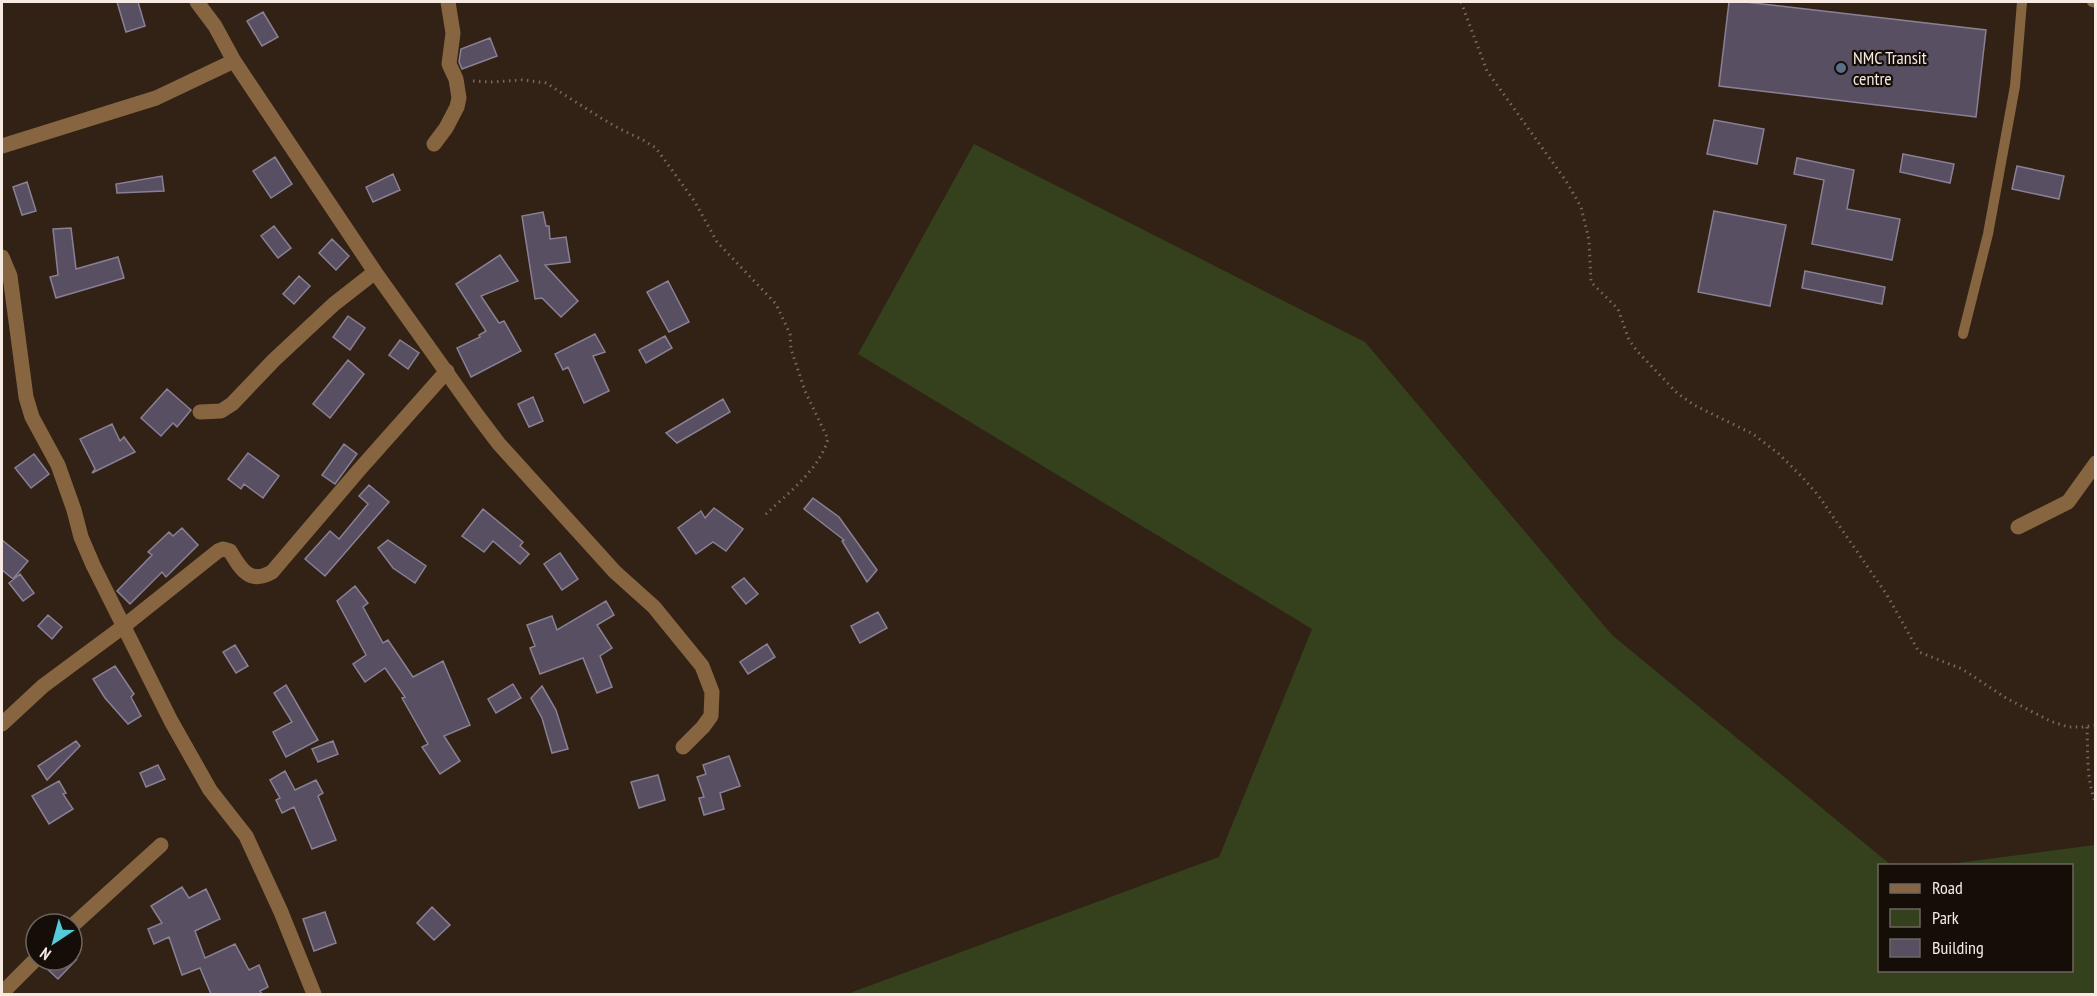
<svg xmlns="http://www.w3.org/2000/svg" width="2097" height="996" font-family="'PT Sans Narrow',sans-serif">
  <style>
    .green { fill: #34411c }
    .building { fill: #584f63; stroke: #8a8095; stroke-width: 1.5 }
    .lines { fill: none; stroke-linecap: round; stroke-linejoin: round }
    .path { stroke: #78695e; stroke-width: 3; stroke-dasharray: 1.5 4.5; stroke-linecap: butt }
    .lane { stroke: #866540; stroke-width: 10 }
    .street { stroke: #866540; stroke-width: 15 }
    .service-dot { fill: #5c6f8a; stroke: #140d08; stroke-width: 2 }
    .labels { text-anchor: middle; stroke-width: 4.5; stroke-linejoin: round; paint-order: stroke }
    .poi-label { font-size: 18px; fill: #f6eae2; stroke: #140d08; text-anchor: start }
  </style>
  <rect width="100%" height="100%" fill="#322115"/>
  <path class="green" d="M974 144 1365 342 1612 635 1891 865 1880 866V970H2072V866L1942 865 2095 845V994H847L1219 857 1312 629 858 354Z"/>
  <path class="building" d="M117 2H138L145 26 126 32Z
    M1729 2H1745L1986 30 1976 117 1719 86Z
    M263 12 278 37 262 46 247 21Z
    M490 38 497 56 462 69 459 62 461 49Z
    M1714 120 1764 129 1757 164 1707 154Z
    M1903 154 1954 164 1950 183 1900 172Z
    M275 157 292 184 271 198 253 171Z
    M1797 158 1854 170 1847 209 1900 219 1892 260 1812 244 1824 180 1794 174Z
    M2017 166 2064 176 2059 199 2012 189Z
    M393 174 400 190 373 202 366 187Z
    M162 176 164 191 117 193 116 184Z
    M27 182 36 211 22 215 13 187Z
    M1714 211 1786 225 1770 306 1698 292Z
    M543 212 546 226H549L550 239 566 237 570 262 545 265 578 301 561 317 542 298 535 299 522 216Z
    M274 226 291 248 278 258 261 236Z
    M71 228 76 269 118 257 124 278 56 298 50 277 58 275 53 229Z
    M332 239 349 256 336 270 319 253Z
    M500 255 518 281 481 296 499 323 504 321 521 351 471 377 457 348 480 337 479 335 486 331 456 284Z
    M1805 271 1885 287 1882 304 1802 288Z
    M299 276 310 286 294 304 283 294Z
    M668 281 689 322 669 332 647 292Z
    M348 316 365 328 350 350 333 337Z
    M595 334 605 352 593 356 609 391 584 403 568 367 563 370 555 354Z
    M665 336 672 348 646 363 639 350Z
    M400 340 419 353 408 369 389 355Z
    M348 360 364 374 330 418 313 404Z
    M167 389 191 410 177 427 173 423 161 436 141 418Z
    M533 397 543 421 529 427 518 404Z
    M723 399 730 412 677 443 666 433Z
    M112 424 120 441 124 437 135 452 92 473 95 469 80 439Z
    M344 444 357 454 335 484 322 475Z
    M248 453 279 476 263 498 244 484 241 489 228 479Z
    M34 454 49 474 31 488 15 468Z
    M369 485 389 502 325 576 305 559 330 531 339 539 368 504 359 496Z
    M813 498 839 517 877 570 867 582 842 541 844 540 804 509Z
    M714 508 743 529 726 551 713 542 696 554 678 528 701 511 705 518Z
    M483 509 523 542 520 546 529 554 520 564 493 541 484 552 462 536Z
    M182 528 198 545 166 577 162 572 130 604 117 591 152 555 148 552 169 532 173 536Z
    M2 540 28 561 13 579 2 570Z
    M388 540 426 566 415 583 393 568 378 548Z
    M560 553 578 579 562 590 544 564Z
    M20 574 34 593 23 601 9 583Z
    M744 578 758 594 746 604 732 587Z
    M355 586 368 603 363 607 383 643 388 640 413 677 443 661 470 725 444 736 460 761 440 774 422 747 428 744 402 698 405 697 385 668 365 682 353 664 366 655 337 601Z
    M606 601 614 615 597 625 612 648 600 656 612 687 597 693 583 658 540 674 530 648 535 646 527 625 552 616 557 630Z
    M878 612 887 628 860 643 851 626Z
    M48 615 62 627 52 639 38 626Z
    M767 644 775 657 748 674 740 662Z
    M235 645 248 666 236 673 223 652Z
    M115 666 134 694 131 697 141 716 128 724 105 698 93 679Z
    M513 684 521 698 496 713 488 699Z
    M286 685 318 740 286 757 273 732 292 722 274 693Z
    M542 686 556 710 568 749 552 753 542 718 531 698Z
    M76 741 80 746 47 780 38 766Z
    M333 741 338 754 318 762 312 749Z
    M729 756 740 786 720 793 724 809 704 815 699 798 704 797 697 777 706 774 703 765Z
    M158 765 165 779 146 787 140 773Z
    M285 771 295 790 316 780 323 793 318 796 336 840 312 849 294 807 282 813 276 800 280 798 270 780Z
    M658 775 665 800 639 808 631 782Z
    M59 781 66 793 63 794 73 809 49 824 32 796Z
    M182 887 189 898 206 889 220 919 195 931 205 958 235 944 249 970 259 965 268 987 260 991 262 994H211L200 968 182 975 169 937 154 944 148 929 162 923 151 906Z
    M432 907 450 925 434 940 417 923Z
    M325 912 336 943 314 951 303 919Z
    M45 960H76L58 979 43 965Z"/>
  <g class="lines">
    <path class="path" d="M1461 2 1487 71 1566 181 1581 207 1589 240 1591 282 1618 309 1629 340 1637 351 1677 393 1694 405 1753 434 1779 454 1803 478 1818 495 1887 595 1919 652 1962 669 2006 698 2050 721 2068 727H2083L2096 725
      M473 81 492 82 522 80 546 83 601 118 620 129 643 140 656 148 695 202 717 242 776 304 790 334 791 349 805 391 828 439C819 470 788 493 765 515
      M2087 727C2088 752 2086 780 2096 804"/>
    <path class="lane" d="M2092 2 2096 3
      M1963 334 1988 234 2015 86 2022 2"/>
    <path class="street" d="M197 2 215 26 234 61 375 272 477 415 499 444 615 572 654 607 702 666 712 692 711 716 703 727 683 747
      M434 144 446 128 457 107 459 98 456 79 449 64 453 33 448 2
      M2 146 156 98 234 61
      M2 257 10 276 26 397 32 417 58 465 74 510 81 537 93 565 171 721 210 790 246 836 281 912 314 994
      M200 412 221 411 232 404 274 360 334 304 375 272
      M2018 527 2068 502 2096 463
      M2 724 43 686 124 626 218 551 223 549 230 551C241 569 249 585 272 572L359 470 447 371
      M72 926 161 845
      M2 993 36 959"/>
  </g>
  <circle class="service-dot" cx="1841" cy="68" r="6"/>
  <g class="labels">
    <g class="poi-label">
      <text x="1853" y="64">NMC Transit<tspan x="1853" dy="21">centre</tspan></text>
    </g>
  </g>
  <rect width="2097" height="996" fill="none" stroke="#f6eae2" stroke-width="6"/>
  <rect x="1878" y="864" width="195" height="108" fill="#140d08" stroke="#6e655f" stroke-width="1.5"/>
  <rect x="1890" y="884" width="30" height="9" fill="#866540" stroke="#6e655f" stroke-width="1.5"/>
  <text x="1932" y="894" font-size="18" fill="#f6eae2">Road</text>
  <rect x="1890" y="909" width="30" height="18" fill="#34411c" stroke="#6e655f" stroke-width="1.5"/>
  <text x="1932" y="924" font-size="18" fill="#f6eae2">Park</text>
  <rect x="1890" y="939" width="30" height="18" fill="#584f63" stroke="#6e655f" stroke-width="1.5"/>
  <text x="1932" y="954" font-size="18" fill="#f6eae2">Building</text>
  <g transform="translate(54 942) rotate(216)"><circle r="28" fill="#140d08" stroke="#6e655f" stroke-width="1.5"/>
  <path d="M0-4.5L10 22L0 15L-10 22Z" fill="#53cbdb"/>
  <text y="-9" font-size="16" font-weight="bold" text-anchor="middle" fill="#f6eae2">N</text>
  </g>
</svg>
